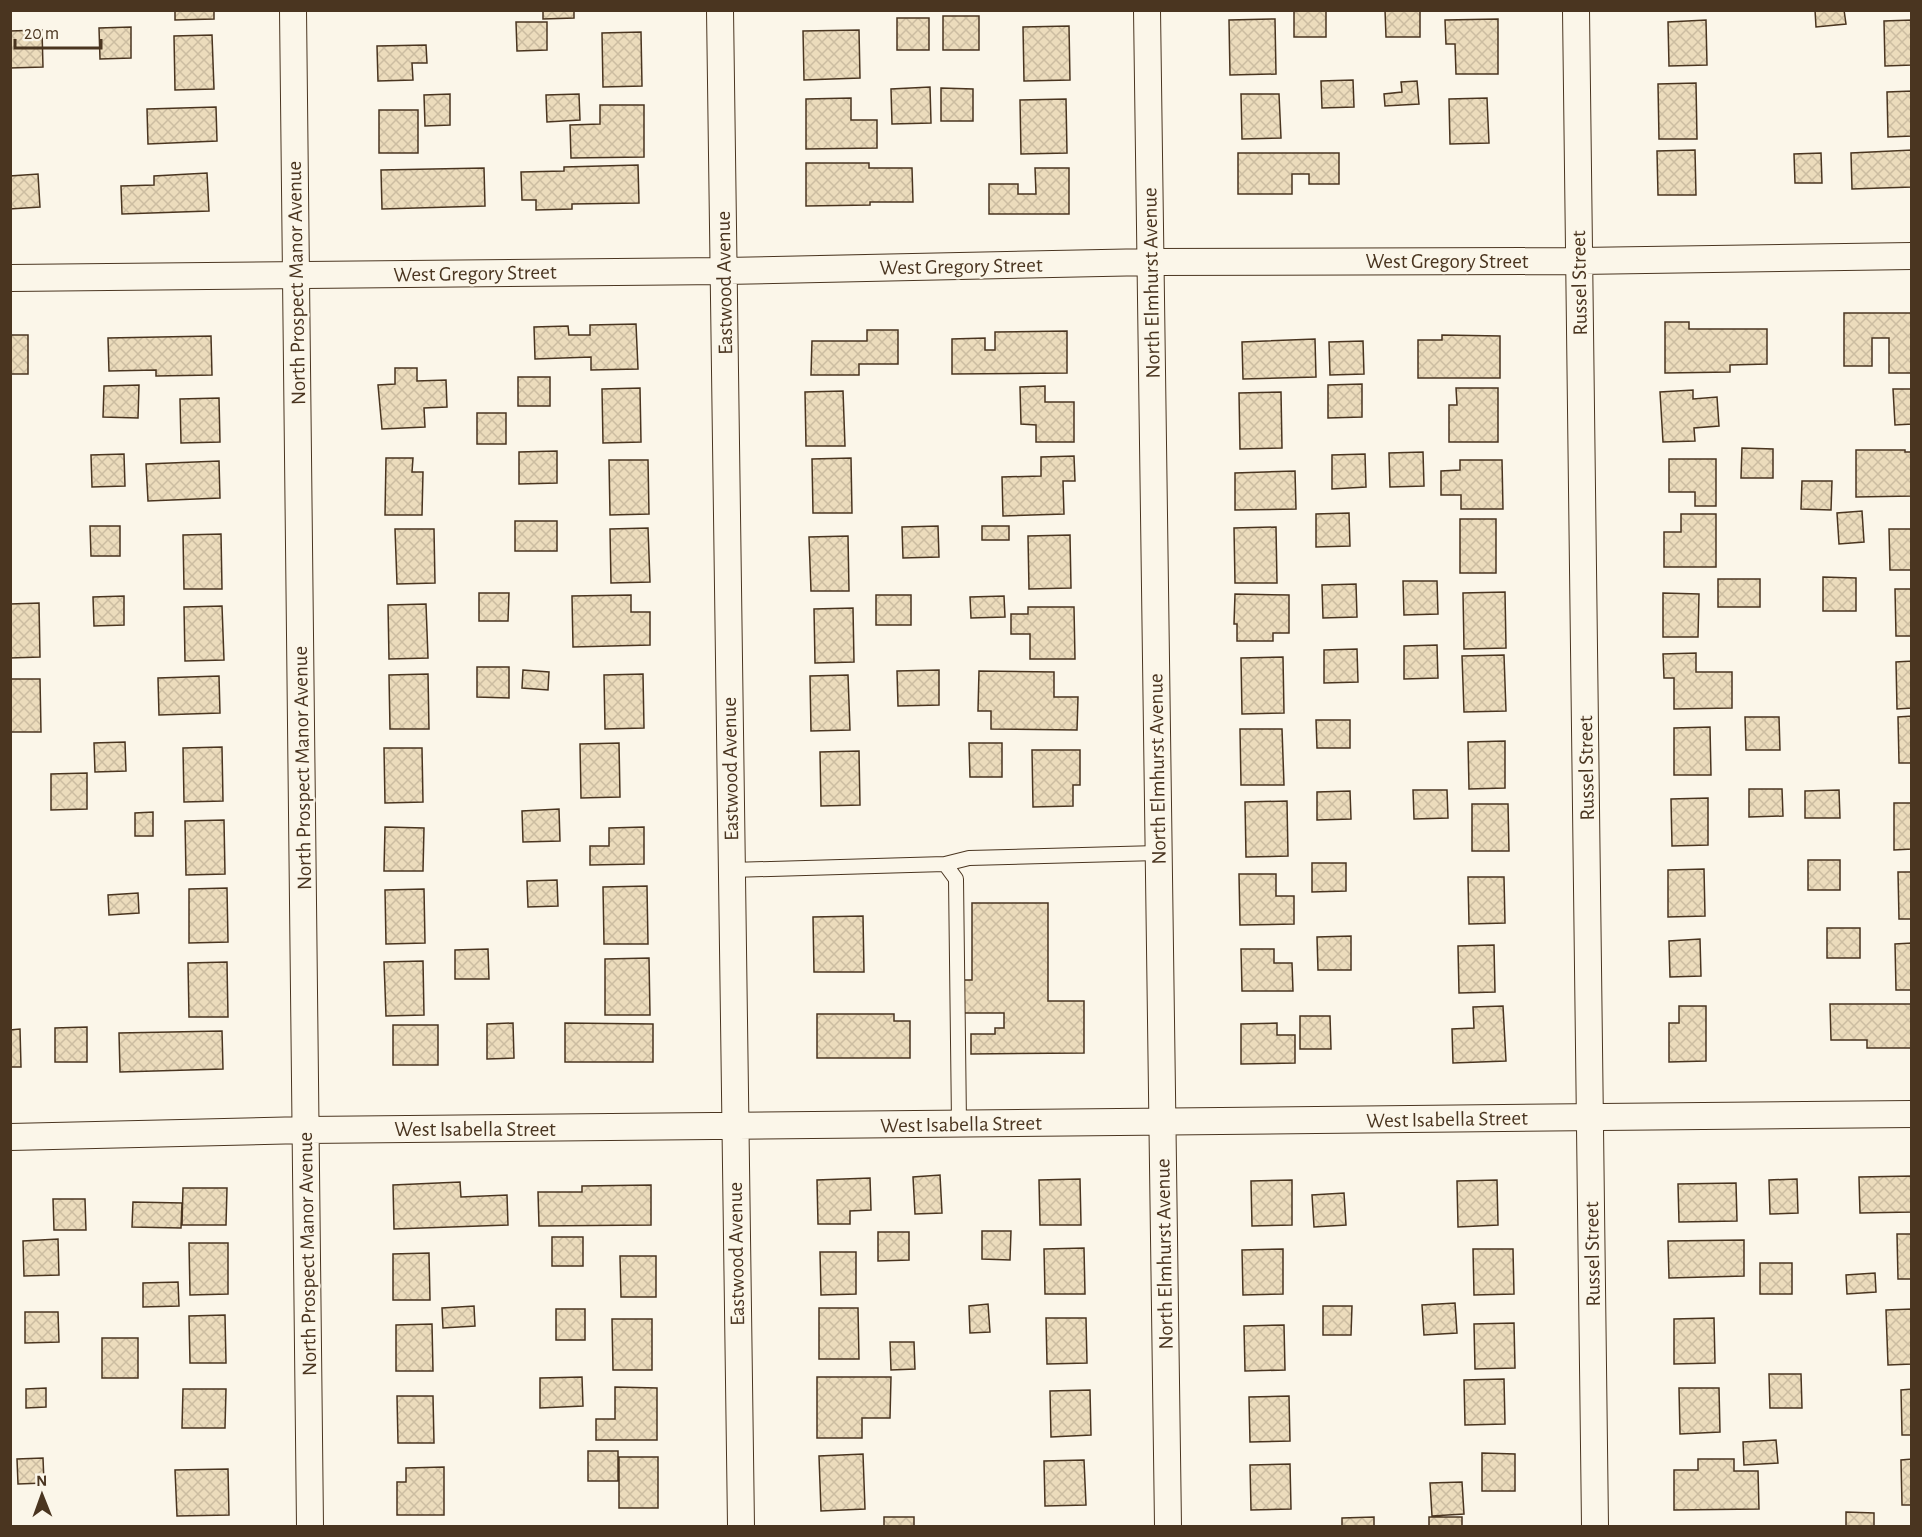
<svg xmlns="http://www.w3.org/2000/svg" width="1922" height="1537" font-family="'Alegreya Sans',sans-serif">
  <style>
    .building { fill: url(#building-cross-hatch); stroke: #4a3520; stroke-width: 1.5 }
    .lines { fill: none; stroke-linecap: round; stroke-linejoin: round }
    .service-casing { stroke: #4a3520; stroke-width: 16 }
    .minor-casing { stroke: #4a3520; stroke-width: 28 }
    .service { stroke: #fbf6e9; stroke-width: 14 }
    .minor { stroke: #fbf6e9; stroke-width: 26 }
    .labels { text-anchor: middle; stroke-width: 4.5; stroke-linejoin: round; paint-order: stroke }
    .street-label { font-size: 21px; fill: #4a3520; stroke: #fbf6e9 }
  </style>
  <defs>
    <pattern id="building-cross-hatch" width="8" height="8" patternUnits="userSpaceOnUse" patternTransform="scale(1.5)"><rect width="8" height="8" fill="#ecdcbc"/><path d="M0 0l8 8M0 8l8-8" fill="none" stroke="#ccbda1"/></pattern>
  </defs>
  <rect width="100%" height="100%" fill="#fbf6e9"/>
  <path class="building" d="M175 10H214V19L175 20Z
    M543 10H574V18L543 19Z
    M1294 10H1326V37H1294Z
    M1385 10H1420V37H1386Z
    M1815 10H1844L1846 24 1816 27Z
    M943 16H979V50H943Z
    M897 18H929V50H897Z
    M1275 19 1276 74 1230 75 1229 20Z
    M1498 19V74H1456L1455 44H1446L1445 20Z
    M1706 20 1707 65 1669 66 1668 22Z
    M1912 20V65L1885 66 1884 21Z
    M516 22H547V50L517 51Z
    M1069 26 1070 80 1024 81 1023 27Z
    M131 27V58L100 59 99 28Z
    M42 30 43 67 10 68V31Z
    M859 30 860 78 804 80 803 31Z
    M641 32 642 86 603 87 602 33Z
    M212 35 214 89 175 90 174 36Z
    M426 45 427 63H412L413 80 378 81 377 46Z
    M1353 80 1354 107 1322 108 1321 81Z
    M1417 81 1419 104 1385 106 1384 94 1402 92 1401 82Z
    M1696 83 1697 139H1659L1658 84Z
    M930 87 931 123 892 124 891 89Z
    M941 88 973 89V121H941Z
    M1912 91V136L1888 137 1887 92Z
    M450 94V125L425 126 424 95Z
    M579 94 580 120 547 122 546 95Z
    M1241 94H1279L1281 138 1242 139Z
    M851 98V120H877V148L806 149V99Z
    M1487 98 1489 143 1450 144 1449 99Z
    M1066 99 1067 153 1021 154 1020 100Z
    M600 105H644V157L571 158 570 125 600 124Z
    M216 107 217 141 148 144 147 109Z
    M379 110H418V153H379Z
    M1695 150 1696 195H1658L1657 151Z
    M1912 150V187L1852 189 1851 153Z
    M1238 153H1339V184H1309V174H1292V194H1238Z
    M1821 153 1822 183H1795L1794 154Z
    M806 163H869V168H912L913 202H870V205L806 206Z
    M638 165 639 203 572 204V209L536 210V200H522L521 172 564 171V167Z
    M484 168 485 206 382 209 381 170Z
    M1035 168H1069V214H989V184H1018V194H1036Z
    M207 173 209 211 122 214 121 186 154 185V176Z
    M38 174 40 207 10 209V176Z
    M1844 313H1912V373H1889V338H1872V366H1844Z
    M1665 322H1689V329H1767V364L1730 365V372L1665 373Z
    M636 324 638 369 591 370V357L535 359 534 327 568 326 569 335H590V325Z
    M867 330H898V364H859V375H811L812 341H867Z
    M1067 331V373L952 374V339L985 338V350H995V332Z
    M10 335H28V374H10Z
    M1442 335 1500 336V378H1418V340H1442Z
    M211 336 212 375 156 376V370L109 371 108 338Z
    M1315 339 1316 377 1243 379 1242 342Z
    M1363 341 1364 374 1330 375 1329 342Z
    M395 368H417V381L446 380 447 407 424 408 425 427 382 429 378 385 395 384Z
    M518 377H550V406H518Z
    M1362 384V417L1328 418V385Z
    M139 385 138 418 103 417 104 386Z
    M1045 386V402H1074V442H1036V425L1021 424 1020 387Z
    M640 388 641 442 603 443 602 389Z
    M1456 388H1498V442H1449V405H1457Z
    M1893 389H1912V424L1895 425Z
    M1693 390V399L1717 397 1719 426 1694 428 1695 441 1663 442 1660 392Z
    M843 391 845 446H806L805 392Z
    M1281 392 1282 448 1240 449 1239 393Z
    M219 398 220 442 181 443 180 399Z
    M477 413H506V444H477Z
    M1742 448 1773 449V478H1741Z
    M1856 450H1905V452H1912V496L1856 497Z
    M557 451V483L519 484V452Z
    M1423 452 1424 486 1390 487 1389 453Z
    M124 454 125 486 92 487 91 455Z
    M1365 454 1366 487 1332 489V455Z
    M1074 456 1075 481H1063L1064 514 1003 516 1002 477 1041 476V457Z
    M386 458H413L412 472H423L422 515H385Z
    M851 458 852 513H813L812 459Z
    M1669 459H1716V506H1695V492H1669Z
    M609 460H648L649 514 610 515Z
    M1460 460H1502L1503 509H1461V495H1441V471L1460 470Z
    M219 461 220 498 148 501 146 464Z
    M1295 471 1296 509 1235 510V473Z
    M1802 481H1832L1831 510 1801 509Z
    M1862 511 1864 542 1839 544 1837 513Z
    M1349 513 1350 546 1316 547V514Z
    M1681 514H1716V567H1664V532H1681Z
    M1460 519H1496V573H1460Z
    M515 521H557V551H515Z
    M90 526H120V556H91Z
    M938 526 939 557 903 558 902 527Z
    M982 526H1009V540H982Z
    M1276 527 1277 583H1235L1234 528Z
    M648 528 650 582 611 583 610 529Z
    M395 529H434L435 583 397 584Z
    M1889 529H1912V570H1890Z
    M221 534 222 589H184L183 535Z
    M1070 535 1071 588 1029 589 1028 536Z
    M848 536 849 591H811L809 537Z
    M1823 577 1856 578V611H1823Z
    M1718 579H1760V607H1718Z
    M1403 581H1437L1438 614 1404 615Z
    M1356 584 1357 617 1323 618 1322 585Z
    M1895 589H1912V636H1896Z
    M1505 592 1506 648 1464 649 1463 593Z
    M479 593H509L508 621H479Z
    M1663 593 1699 594 1698 637H1663Z
    M1235 594 1289 595V633H1273V641H1237V624H1234Z
    M631 595V612H650V645L573 647 572 596Z
    M876 595H911V625H876Z
    M124 596V625L94 626 93 597Z
    M1004 596 1005 617 971 618 970 597Z
    M39 603 40 657 10 658V604Z
    M426 604 428 658 389 659 388 605Z
    M222 606 224 660 185 661 184 607Z
    M1028 607H1074L1075 659H1030V634H1011V614H1028Z
    M853 608 854 662 815 663 814 609Z
    M1437 645 1438 678 1404 679V646Z
    M1357 649 1358 682 1324 683V650Z
    M1696 653V672H1732V708L1674 709V678H1664L1663 654Z
    M1504 655 1506 711 1464 712 1462 656Z
    M1283 657 1284 713 1242 714 1241 658Z
    M1912 661V708L1897 709 1896 662Z
    M477 667H509V698L477 697Z
    M523 670 549 672 548 690 522 688Z
    M939 670V705L898 706 897 671Z
    M979 671 1054 672V697H1078L1077 730 991 729V711H978Z
    M428 674 429 729H390L389 675Z
    M643 674 644 728 605 729 604 675Z
    M848 675 850 730 811 731 810 676Z
    M219 676 220 713 159 715 158 678Z
    M10 679H40L41 732H10Z
    M1912 716V763H1899L1898 717Z
    M1745 717H1779L1780 750H1746Z
    M1316 720H1350V748H1317Z
    M1710 727 1711 775H1674V728Z
    M1240 729H1282L1284 785H1241Z
    M1505 741V788L1469 789 1468 742Z
    M125 742 126 771 95 772 94 743Z
    M619 743 620 797 581 798 580 744Z
    M969 743H1002V777H970Z
    M222 747 223 801 184 802 183 748Z
    M384 748H422L423 802 385 803Z
    M1032 750H1080V785H1073V806L1033 807Z
    M859 751 860 805 821 806 820 752Z
    M87 773V809L51 810V774Z
    M1749 789H1782L1783 816 1749 817Z
    M1413 790H1447L1448 818 1414 819Z
    M1839 790 1840 818H1805V791Z
    M1350 791 1351 819 1317 820V792Z
    M1708 798V845L1672 846 1671 799Z
    M1287 801 1288 856 1246 857 1245 802Z
    M1894 803H1912V849L1894 850Z
    M1472 804H1508L1509 851H1472Z
    M559 809 560 841 523 842 522 811Z
    M153 812V836H135V813Z
    M224 820 225 874 186 875 185 821Z
    M385 827 424 828 423 871H384Z
    M644 827V864L590 865V846H609V828Z
    M1808 860H1840V890H1808Z
    M1312 863H1346V891L1312 892Z
    M1704 869 1705 916 1668 917V870Z
    M1898 872H1912V919H1899Z
    M1239 874H1276V896H1294V924L1240 925Z
    M1468 877H1504L1505 923 1469 924Z
    M557 880 558 906 528 907 527 881Z
    M647 886 648 944H604L603 887Z
    M227 888 228 942 189 943V889Z
    M424 889 425 943 386 944 385 890Z
    M138 893 139 913 109 915 108 895Z
    M972 903H1048V1001H1084V1053L971 1054V1034H995V1028H1004V1013H963V980H972Z
    M863 916 864 972H814L813 917Z
    M1827 928H1860V958H1827Z
    M1351 936V970H1318L1317 937Z
    M1700 939 1701 976 1670 977 1669 941Z
    M1912 943V990H1896L1895 944Z
    M1494 945 1495 992 1459 993 1458 946Z
    M488 949 489 979H455V950Z
    M1241 949H1274V963H1292L1293 991H1242Z
    M649 958 650 1015H605V959Z
    M423 961 424 1015 386 1016 384 962Z
    M227 962 228 1017H189L188 963Z
    M1830 1004H1912V1048H1867V1040H1831Z
    M1503 1006 1506 1061 1453 1063 1452 1029 1474 1028 1473 1007Z
    M1679 1006H1706V1061L1669 1062V1023H1679Z
    M817 1014H894V1021H910V1058H817Z
    M1300 1016H1330L1331 1049H1300Z
    M513 1023 514 1058 487 1059V1024Z
    M565 1023 653 1024V1062H565Z
    M1277 1023V1035H1295V1063L1241 1064V1024Z
    M393 1025H438V1065H393Z
    M87 1027V1062H55V1028Z
    M20 1029 21 1067H10V1030Z
    M222 1031 223 1069 120 1072 119 1033Z
    M940 1175 942 1213 915 1214 913 1177Z
    M1912 1176V1212L1860 1213 1859 1177Z
    M870 1178 871 1210 850 1211V1224H818L817 1180Z
    M1080 1179 1081 1225H1040L1039 1180Z
    M1797 1179 1798 1213 1770 1214 1769 1180Z
    M1292 1180V1225L1252 1226 1251 1181Z
    M1497 1180 1498 1225 1458 1227 1457 1181Z
    M460 1182 461 1197 507 1195 508 1225 394 1229 393 1185Z
    M1736 1183 1737 1221 1679 1222 1678 1184Z
    M651 1185V1225L539 1226 538 1192H582V1186Z
    M183 1188H227L226 1225H182Z
    M1344 1193 1346 1225 1314 1227 1312 1195Z
    M53 1199H85L86 1230H54Z
    M133 1202 182 1203 181 1228 132 1227Z
    M982 1231H1011L1010 1260 982 1259Z
    M878 1232H909V1260L878 1261Z
    M1897 1234H1912V1279H1898Z
    M552 1237H583V1266H552Z
    M58 1239 59 1275 24 1276 23 1241Z
    M1744 1240V1276L1669 1278 1668 1241Z
    M189 1243H228V1294L190 1295Z
    M1084 1248 1085 1294H1045L1044 1249Z
    M1283 1249V1294L1243 1295 1242 1250Z
    M1473 1249H1513L1514 1294 1474 1295Z
    M820 1252H856V1294L821 1295Z
    M429 1253 430 1300H393V1254Z
    M620 1256H656V1297H621Z
    M1760 1263H1792V1294H1760Z
    M1875 1273 1876 1292 1847 1294 1846 1275Z
    M178 1282 179 1306 143 1307V1283Z
    M1455 1303 1457 1333 1424 1335 1422 1305Z
    M988 1304 990 1332 970 1333 969 1306Z
    M474 1306 475 1326 443 1328 442 1308Z
    M1323 1306H1352L1351 1335H1323Z
    M819 1308H858L859 1359H819Z
    M556 1309H585V1340H556Z
    M1912 1309V1364L1888 1365 1886 1310Z
    M25 1312H58L59 1342 25 1343Z
    M225 1315 226 1363H190L189 1316Z
    M1046 1318H1086L1087 1363 1047 1364Z
    M1714 1318 1715 1363 1674 1364V1319Z
    M612 1319H652V1370H613Z
    M1514 1323 1515 1368 1475 1369 1474 1324Z
    M432 1324 433 1371H396V1325Z
    M1284 1325 1285 1370 1245 1371 1244 1326Z
    M102 1338H138V1378H102Z
    M890 1342H914L915 1369 891 1370Z
    M1769 1374H1801L1802 1408H1770Z
    M582 1377 583 1406 540 1408V1378Z
    M817 1377H891L890 1418H862V1438H817Z
    M1504 1379 1505 1424 1465 1425 1464 1380Z
    M615 1387 657 1388V1440H596V1419H615Z
    M46 1388V1407L26 1408V1389Z
    M1679 1388H1719L1720 1432 1680 1434Z
    M183 1389H226L225 1428H182Z
    M1912 1389V1435H1902L1901 1390Z
    M1090 1390 1091 1435 1051 1437 1050 1391Z
    M397 1396H433L434 1443H398Z
    M1289 1396 1290 1441 1250 1442 1249 1397Z
    M1776 1440 1778 1463 1744 1465 1743 1442Z
    M588 1451H618V1481H588Z
    M1482 1453 1515 1454V1491H1482Z
    M863 1454 865 1509 821 1511 819 1456Z
    M619 1457H658V1508H619Z
    M43 1458 44 1483 18 1484 17 1459Z
    M1698 1459H1734V1471H1758L1759 1509 1674 1510V1470H1698Z
    M1912 1459V1505H1902L1901 1460Z
    M1084 1460 1086 1505 1045 1506 1044 1461Z
    M1290 1464 1291 1509 1251 1510 1250 1465Z
    M444 1467V1515H397V1482H406V1468Z
    M228 1469 229 1515 177 1516 175 1470Z
    M1462 1482 1464 1514 1432 1516 1430 1483Z
    M1846 1512 1874 1513V1526H1846Z
    M884 1517H914V1526H884Z
    M1374 1517V1526H1342V1518Z
    M1429 1517H1462V1526H1429Z"/>
  <g class="lines">
    <defs>
      <path id="service" d="M945 864 956 879 959 1123
        M731 870 945 864 969 858 1158 853"/>
      <path id="minor" d="M293 10 310 1526
        M720 10 741 1526
        M1147 10 1168 1526
        M1576 10 1595 1526
        M10 278 724 271 1151 262 1579 261 1912 256
        M10 1137 306 1130 1912 1114"/>
    </defs>
    <use href="#service" class="service-casing"/>
    <use href="#minor" class="minor-casing"/>
    <use href="#service" class="service"/>
    <use href="#minor" class="minor"/>
  </g>
  <g class="labels">
    <g class="street-label">
      <text x="1447" y="268">West Gregory Street</text>
      <text transform="translate(961 266) rotate(-1)" y="7">West Gregory Street</text>
      <text transform="translate(475 273) rotate(-1)" y="7">West Gregory Street</text>
      <text transform="translate(296 283) rotate(-91)" y="7">North Prospect Manor Avenue</text>
      <text transform="translate(724 283) rotate(-91)" y="7">Eastwood Avenue</text>
      <text transform="translate(1151 283) rotate(-91)" y="7">North Elmhurst Avenue</text>
      <text transform="translate(1579 283) rotate(-91)" y="7">Russel Street</text>
      <text transform="translate(302 768) rotate(-91)" y="7">North Prospect Manor Avenue</text>
      <text transform="translate(1586 768) rotate(-91)" y="7">Russel Street</text>
      <text transform="translate(730 769) rotate(-91)" y="7">Eastwood Avenue</text>
      <text transform="translate(1157 769) rotate(-91)" y="7">North Elmhurst Avenue</text>
      <text transform="translate(1447 1119) rotate(-1)" y="7">West Isabella Street</text>
      <text transform="translate(961 1124) rotate(-1)" y="7">West Isabella Street</text>
      <text x="475" y="1136">West Isabella Street</text>
      <text transform="translate(307 1254) rotate(-91)" y="7">North Prospect Manor Avenue</text>
      <text transform="translate(736 1254) rotate(-91)" y="7">Eastwood Avenue</text>
      <text transform="translate(1164 1254) rotate(-91)" y="7">North Elmhurst Avenue</text>
      <text transform="translate(1592 1254) rotate(-91)" y="7">Russel Street</text>
    </g>
  </g>
  <rect width="1922" height="1537" fill="none" stroke="#4a3520" stroke-width="24"/>
  <g transform="translate(42 1495) rotate(359)" stroke="#fbf6e9" stroke-width="4.5" paint-order="stroke">
  <path d="M0-4.5L10 22L0 15L-10 22Z" fill="#4a3520"/>
  <text y="-9" font-size="16" font-weight="bold" text-anchor="middle" fill="#4a3520">N</text>
  </g>
  <path d="M15 39v9h86v-9" fill="none" stroke="#4a3520" stroke-width="3"/>
  <text x="24" y="39" font-size="18" fill="#4a3520" stroke="#fbf6e9" stroke-width="4.5" paint-order="stroke">20 m</text>
</svg>
